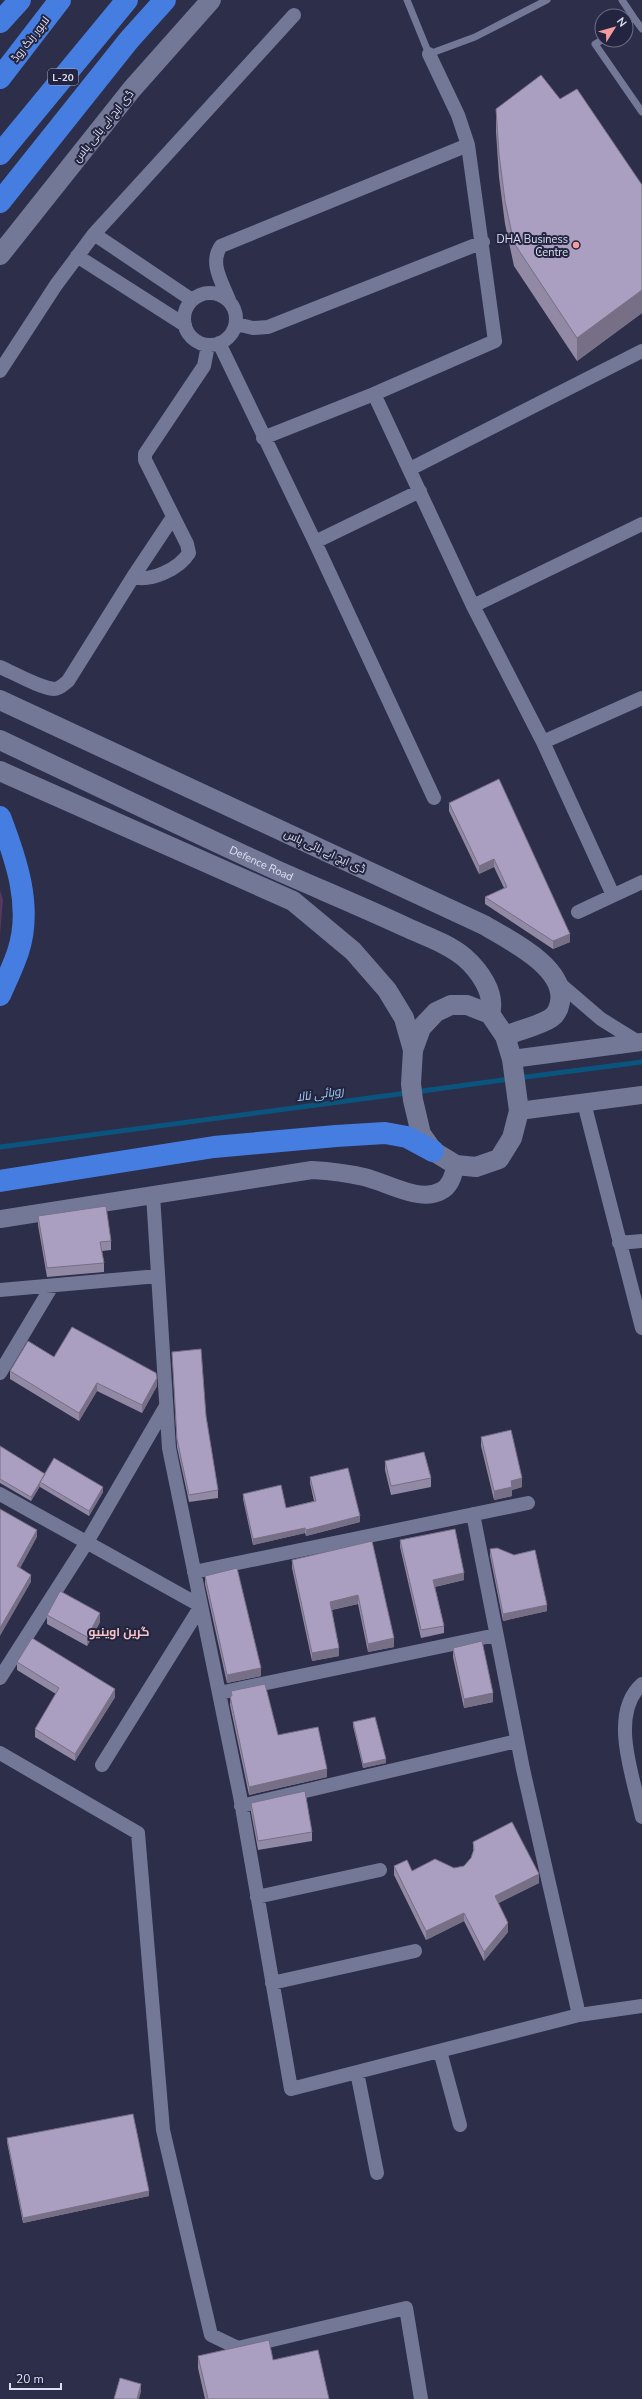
<svg xmlns="http://www.w3.org/2000/svg" width="642" height="2399" font-family="'Nunito Sans',Cairo,sans-serif">
  <style>
    .green { fill: #583761 }
    .lines { fill: none; stroke-linecap: round; stroke-linejoin: round }
    .stream { stroke: #0a547d; stroke-width: 5 }
    .service { stroke: #747897; stroke-width: 7 }
    .minor { stroke: #747897; stroke-width: 14 }
    .tertiary { stroke: #747897; stroke-width: 18 }
    .secondary { stroke: #747897; stroke-width: 20 }
    .motorway { stroke: #457ee0; stroke-width: 22 }
    .wall { fill: #9289a5 }
    .shaded-wall { fill: #776f86 }
    .building { fill: #aa9fc0; stroke: #776f86 }
    .poi-dot { fill: #f59b9e; stroke: #23243f; stroke-width: 1.5 }
    .labels { text-anchor: middle; stroke-width: 4; stroke-linejoin: round; paint-order: stroke }
    .shield { fill: #23243f; stroke: #a6a8bc; stroke-width: 1 }
    .shield-label { font-size: 10px; font-weight: bold; fill: #dee0f2 }
    .street-label { font-size: 11px; fill: #dee0f2; stroke: #23243f }
    .poi-label { font-size: 11px; fill: #dee0f2; stroke: #23243f; text-anchor: end }
    .water-label { font-size: 12px; font-style: italic; fill: #9fd2f7; stroke: #23243f }
    .neighbourhood-label { font-size: 12px; font-weight: bold; fill: #f6c2c3; stroke: #23243f }
  </style>
  <rect width="100%" height="100%" fill="#2c2e4a"/>
  <path class="green" d="M0 890 3 900 0 935Z"/>
  <g class="lines">
    <path class="stream" d="M518 1078 642 1062
      M415 1092 510 1079
      M0 1147 407 1093"/>
    <path class="service" d="M407 0 429 54 475 37 547 0
      M622 0 634 18
      M626 24 634 18 642 29
      M602 40 595 44 642 112"/>
    <path class="minor" d="M429 54 458 115 468 145 495 341 374 394 473 606 543 742 613 895
      M94 234 192 300
      M77 256 185 325
      M184 319a26 26 0 1 1 52 0a26 26 0 1 1-52 0Z
      M229 300C222 282 209 263 221 246L468 145
      M236 324 253 328 268 327 483 242
      M219 343 315 542
      M0 371 56 285 94 234 294 15
      M263 438 374 394
      M410 469 642 351
      M420 491 315 542 434 798
      M133 577 173 517
      M473 606 642 524
      M0 667C14 673 40 688 54 689 60 689 64 684 68 681L133 577C151 582 179 569 189 553L187 544 145 460V454L204 366 208 345
      M543 742 642 698
      M578 912 642 882
      M559 983 601 1019 638 1042
      M584 1103 642 1328
      M153 1195 169 1448 240 1796 291 2089 579 2015 523 1769 473 1514
      M619 1243 642 1241
      M0 1290 158 1276
      M0 1373 52 1286
      M0 1494 201 1606 102 1765
      M194 1572 528 1503
      M0 1678 87 1542 166 1406
      M642 1684C608 1714 634 1779 642 1817
      M219 1693 496 1635
      M0 1753 138 1833 163 2130 211 2335 238 2348 406 2308 421 2399
      M241 1806 517 1741
      M257 1897 380 1870
      M272 1983 415 1951
      M579 2015 642 2006
      M440 2051 460 2125
      M357 2072 377 2173"/>
    <path class="tertiary" d="M512 1059 642 1042
      M519 1111 642 1095
      M0 1219 312 1170C330 1171 347 1173 364 1177 386 1182 419 1203 441 1191 451 1186 453 1175 456 1165"/>
    <g class="secondary">
      <path d="M0 255 132 89 211 0"/>
      <path d="M0 700 484 925C509 940 566 967 560 1002 559 1008 557 1014 551 1018 539 1026 519 1030 505 1036"/>
      <path id="s1" d="M0 740C91 783 182 827 274 869 319 889 365 908 410 929 428 937 448 944 464 957 479 970 496 993 490 1014"/>
      <path d="M0 771 293 901 353 951 387 990 404 1018 413 1050"/>
      <path d="M451 1005H467L490 1014 505 1036 512 1059 519 1111 512 1138 499 1159 476 1167 456 1165 433 1151 421 1134 413 1100 411 1084 413 1050 421 1028 436 1012Z"/>
    </g>
    <path class="motorway" d="M0 22 20 0
      M0 78 60 0
      M0 154 127 0
      M0 202 129 40 165 0
      M0 817C16 859 33 907 18 952 13 967 6 981 0 995
      M0 1181 214 1147 336 1136 385 1133 407 1137 433 1151"/>
  </g>
  <path class="wall" d="M560 99 642 185V313L577 361 514 266 505 224 499 177 496 132V109Z
    M449 803 570 942 553 949 485 904V897L504 888 494 867 479 874 449 811Z
    M38 1216 111 1241V1250L102 1251 104 1263V1272L47 1277 38 1225Z
    M172 1352 206 1416 218 1490V1498L189 1502 177 1447Z
    M54 1357 157 1386 142 1413 97 1391 79 1421 10 1379V1371Z
    M481 1437 522 1487 512 1490V1496L494 1500 481 1446Z
    M0 1446 45 1474 103 1492 89 1516 40 1487V1486L31 1501 0 1483Z
    M385 1461 431 1478V1487L391 1495 385 1470Z
    M310 1477 360 1522 306 1536 305 1533 253 1545 243 1499V1494L286 1508 314 1501 310 1483Z
    M400 1540 464 1580 435 1587 444 1626V1633L421 1638 400 1547Z
    M372 1541 394 1647 368 1652 358 1604 332 1610 339 1656 312 1661 292 1568V1560Z
    M490 1549 514 1555 547 1611 503 1621 490 1556Z
    M205 1576 261 1676 227 1683 205 1584Z
    M47 1615 100 1622 87 1646 47 1624Z
    M453 1648 493 1702 464 1708 453 1657Z
    M17 1662 115 1697 75 1761 35 1737V1729L56 1694 17 1670Z
    M231 1691 278 1735 327 1777 249 1795 230 1705Z
    M353 1722 386 1763 363 1768 353 1726Z
    M251 1803 312 1832V1841L258 1850 251 1812Z
    M473 1842 539 1883 498 1903 508 1932 484 1961 464 1921 426 1940 394 1875V1866L412 1871 454 1868 464 1866 471 1858 473 1852Z
    M7 2138 149 2196 23 2223 7 2142Z
    M198 2356 273 2360 329 2399H205L198 2368Z"/>
  <path class="shaded-wall" d="M642 290V313L577 361V338Z
    M494 859V867L479 874V866Z
    M570 934V942L553 949V941Z
    M157 1378V1386L142 1413V1405Z
    M97 1383V1391L79 1421V1413Z
    M45 1474 40 1482V1486L31 1501V1497Z
    M522 1478V1487L512 1490V1496L494 1500V1491L511 1481Z
    M103 1487V1492L89 1516V1511Z
    M360 1516V1522L306 1536V1530Z
    M305 1528V1533L253 1545V1539Z
    M37 1530V1537L17 1574V1566Z
    M464 1573V1580L433 1587V1580Z
    M31 1575V1582L0 1636V1628Z
    M358 1595V1604L330 1610V1602Z
    M547 1605V1611L503 1621V1614Z
    M100 1613V1622L87 1646V1637Z
    M394 1638V1647L368 1652V1644Z
    M339 1648V1656L312 1661V1653Z
    M261 1668V1676L227 1683V1675Z
    M115 1689V1697L75 1761V1754Z
    M493 1693V1702L464 1708V1699Z
    M386 1759V1763L363 1768V1764Z
    M327 1769V1777L249 1795V1787Z
    M539 1874V1883L495 1905V1896Z
    M464 1913V1921L426 1940V1931Z
    M508 1923V1932L484 1961V1952Z
    M149 2191V2196L23 2223V2218Z
    M141 2384V2392L139 2399H137Z"/>
  <path class="building" d="M541 75 560 99 577 89 642 185V290L577 338 514 243 505 201 499 154 496 109Z
    M499 779 570 934 553 941 485 897 507 887 494 859 479 866 449 803Z
    M106 1206 111 1241 100 1242 104 1263 47 1268 38 1216Z
    M72 1327 156 1373 157 1378 142 1405 97 1383 79 1413 10 1371 28 1341 54 1357Z
    M201 1349 206 1416 218 1490 189 1495 177 1439 172 1352Z
    M511 1430 522 1478 511 1481 512 1487 494 1491 481 1437Z
    M0 1446 45 1474 31 1497 0 1479Z
    M424 1452 431 1478 391 1486 385 1461Z
    M54 1458 103 1487 89 1511 40 1482Z
    M348 1468 360 1516 306 1530 305 1528 253 1539 243 1494 281 1485 286 1508 316 1501 310 1477Z
    M0 1509 37 1530 17 1566 31 1575 0 1628Z
    M455 1529 464 1573 433 1580 444 1626 421 1630 400 1540Z
    M372 1541 394 1638 368 1644 358 1595 330 1602 339 1648 312 1653 292 1560Z
    M497 1548 514 1555 535 1550 547 1605 503 1614 490 1549Z
    M237 1568 261 1668 227 1675 205 1576Z
    M60 1591 100 1613 87 1637 47 1615Z
    M32 1638 115 1689 75 1754 35 1729 59 1688 17 1662Z
    M482 1641 493 1693 464 1699 453 1648Z
    M265 1684 278 1735 318 1727 327 1769 249 1787 230 1696H232L231 1691Z
    M375 1717 386 1759 363 1764 353 1722Z
    M305 1791 312 1832 258 1841 251 1803Z
    M512 1822 539 1874 495 1896 508 1923 484 1952 464 1913 426 1931 394 1866 407 1860 412 1871 435 1859 454 1868 464 1866 471 1858 474 1849 473 1842Z
    M133 2114 149 2191 23 2218 7 2138Z
    M269 2340 273 2360 318 2350 329 2399H208L198 2356Z
    M120 2378 141 2384 137 2399H114Z"/>
  <circle class="poi-dot" cx="576" cy="245" r="4"/>
  <g class="labels">
    <rect class="shield" x="48" y="69" width="30" height="16" rx="3"/>
    <g class="shield-label">
      <text x="63" y="81">L-20</text>
    </g>
    <g class="street-label">
      <text transform="translate(30 39) rotate(-52)" y="4">لاہور رنگ روڈ</text>
      <text transform="translate(103 126) rotate(-51)" y="4">ڈی ایچ اے بائی پاس</text>
      <text transform="translate(325 851) rotate(25)" y="4">ڈی ایچ اے بائی پاس</text>
      <text dy="4" stroke="none"><textPath href="#s1" startOffset="289">Defence Road</textPath></text>
    </g>
    <g class="poi-label">
      <text x="568" y="243">DHA Business<tspan x="568" dy="13">Centre</tspan></text>
    </g>
    <g class="water-label">
      <text transform="translate(320 1094) rotate(-8)" y="4">روہائی نالا</text>
    </g>
    <g class="neighbourhood-label">
      <text x="119" y="1636">گرین اوینیو</text>
    </g>
  </g>
  <g transform="translate(614 28) rotate(53)"><circle r="19" fill="#23243f" stroke="#6e6f87"/>
  <path d="M0-3L7 15L0 10L-7 15Z" fill="#f59b9e"/>
  <text y="-6" font-size="11" font-weight="bold" text-anchor="middle" fill="#dee0f2">N</text>
  </g>
  <path d="M10 2383v6h51v-6" fill="none" stroke="#dee0f2" stroke-width="2"/>
  <text x="16" y="2383" font-size="12" fill="#dee0f2" stroke="#23243f" stroke-width="3" paint-order="stroke">20 m</text>
</svg>
